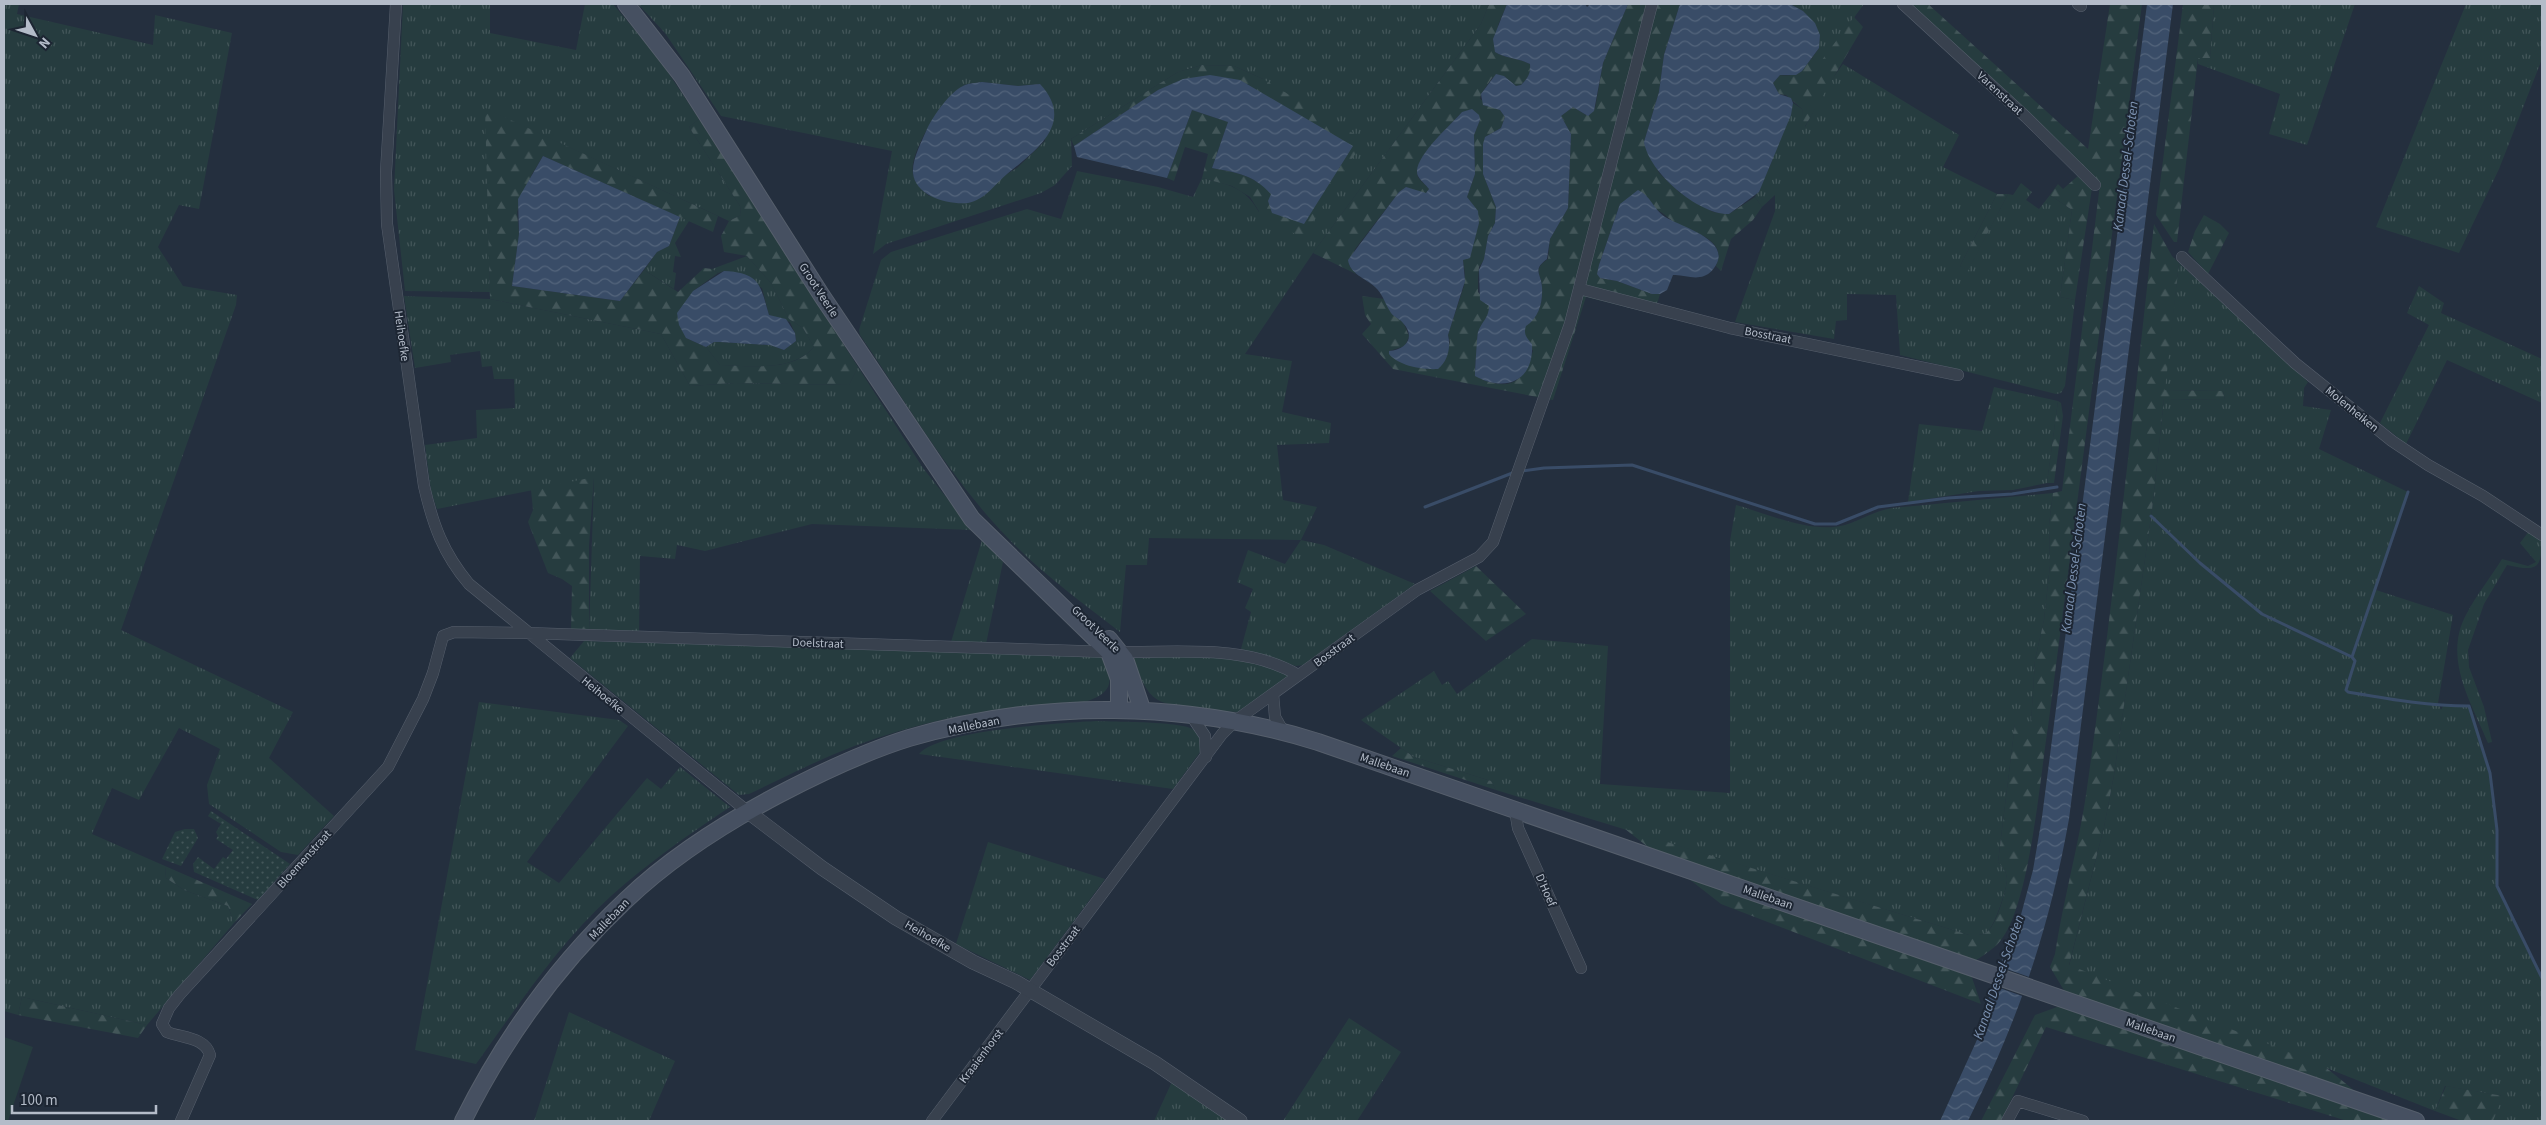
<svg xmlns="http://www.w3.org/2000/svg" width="2546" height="1125" font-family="'Source Sans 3',sans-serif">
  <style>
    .grass { fill: url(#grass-tufts); fill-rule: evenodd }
    .forest { fill: url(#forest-firs) }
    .park { fill: url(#park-dots) }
    .pitch { fill: #263c3f }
    .water { fill: url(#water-waves) }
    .pier { fill: #242f3e }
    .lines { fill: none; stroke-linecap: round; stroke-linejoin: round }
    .stream { stroke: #394c67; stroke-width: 3 }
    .minor-casing { stroke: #565f6c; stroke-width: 12 }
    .tertiary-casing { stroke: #565f6c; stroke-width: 15 }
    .secondary-casing { stroke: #565f6c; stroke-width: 18 }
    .minor { stroke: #38414e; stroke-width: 11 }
    .tertiary { stroke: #38414e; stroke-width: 14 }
    .secondary { stroke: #465061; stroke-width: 16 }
    .labels { text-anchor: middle; stroke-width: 4; stroke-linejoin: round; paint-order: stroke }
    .street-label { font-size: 12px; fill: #b4bcc9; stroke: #1d2633 }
    .water-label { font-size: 14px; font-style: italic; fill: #7c92b1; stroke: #1d2633 }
  </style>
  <defs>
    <pattern id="grass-tufts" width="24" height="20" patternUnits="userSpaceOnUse" patternTransform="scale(1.25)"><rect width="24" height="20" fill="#263c3f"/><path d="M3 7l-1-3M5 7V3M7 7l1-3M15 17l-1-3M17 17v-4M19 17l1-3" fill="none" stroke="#435659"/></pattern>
    <pattern id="forest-firs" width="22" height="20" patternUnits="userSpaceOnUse" patternTransform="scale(1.25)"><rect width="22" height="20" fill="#263c3f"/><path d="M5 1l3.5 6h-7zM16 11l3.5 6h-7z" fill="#435659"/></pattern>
    <pattern id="park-dots" width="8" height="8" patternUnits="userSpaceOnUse" patternTransform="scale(1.25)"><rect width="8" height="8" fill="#263c3f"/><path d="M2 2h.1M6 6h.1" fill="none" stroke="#435659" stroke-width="1.8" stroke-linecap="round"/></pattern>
    <pattern id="water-waves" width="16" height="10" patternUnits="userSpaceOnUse" patternTransform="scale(1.25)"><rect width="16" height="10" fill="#394c67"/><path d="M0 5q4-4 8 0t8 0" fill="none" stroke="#53647b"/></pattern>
  </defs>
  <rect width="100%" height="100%" fill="#242f3e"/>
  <path class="grass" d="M4 4H19L17 14 153 45 155 15 232 33 199 209 179 205 158 247 183 286 237 295 236 305 121 630 293 712 269 758 334 816 298 855 281 852 209 804 207 785 220 749 179 728 139 800 112 788 92 834 165 866 166 878 184 890 228 906 234 923 147 1025 22 997 18 1015 4 1011Z
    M403 4H490V33L576 50 585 4H613L659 59 699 119 689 127 740 206 741 215 729 221 486 109 490 292 405 291 394 190Z
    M638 4H1489L1481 24 1313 253 1245 354 1292 361 1282 412 1331 423 1329 443 1277 445 1283 500 1317 507 1301 540 1324 545 1415 584 1303 665 1296 666 1241 649 1251 612 1245 608 1253 589 1237 582 1248 550 1285 564 1301 540 1149 538 1147 565H1126L1120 632C1081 602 1040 572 1006 536 950 478 906 402 860 335L859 330 881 260 891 252 1027 209 1061 219 1077 171 1158 187 1193 197 1202 178C1229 185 1244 186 1259 212L1263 79 1234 66 1202 65 1178 72 1071 139 1072 166 1055 185 1041 193 886 244 873 254 892 151 721 116 665 33ZM982 82 1018 86 1040 84 1045 141 1017 168 1007 174 929 196C922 190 915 183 913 174 908 153 944 96 963 86 968 83 976 83 982 82Z
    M1790 4H1864L1819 65 1812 58 1819 48 1803 11Z
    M2214 4H2355L2307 145 2269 134 2280 94 2198 64V58H2210Z
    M2466 4H2542V59L2499 169 2459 253 2376 227Z
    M1843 64 1959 135 1943 167 1997 194 1960 266 1968 270 2008 194 2013 195 2021 183 2032 192 2026 200 2039 209 2050 195 2072 210 2060 297 2075 300 2065 386 2061 393 2056 394 1900 355 1896 295 1847 294V320L1836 321 1834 339 1735 322 1775 211V195L1762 207 1755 197 1770 166 1793 103 1802 109 1805 127 1827 86Z
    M680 217 689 221 675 243 681 257 675 256 673 272 676 273 674 289 644 270 657 252 669 246Z
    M747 256 771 283 789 319 803 328 814 347C793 372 749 366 720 365L706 347 714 342H720L770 345 784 350 796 341 795 333 790 322 769 315 762 288 724 271 718 273 712 269Z
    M2179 263 2308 382 2304 388 2303 406 2331 410 2319 449 2408 492 2376 590 2453 615 2438 703 2441 710 2443 706H2469L2472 710 2490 773 2495 808 2497 886 2542 978V1121H2493L2502 1096 2445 1086 2435 1111 2069 966 2104 827 2114 775 2152 510 2164 399 2225 400 2223 391 2164 390Z
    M2419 286 2444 303 2441 313 2542 359V403L2447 360 2406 444 2380 423 2429 325 2407 313Z
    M404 296 490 299 661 334 690 386 735 383 849 385 858 367 923 468 972 530 812 524 705 551 677 545 675 559 640 556 639 635 589 633 594 478 437 509 431 491 425 445 477 438 476 410 515 408 514 379H494L492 366 482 367 480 351 450 355 451 362 415 368Z
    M1994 387 2058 401 2047 483 2013 490 1979 491 1908 502 1919 424 1982 431Z
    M2053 493 2049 525 2050 565 2044 620 2035 660 2031 724H2015L1998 862C2002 867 2007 872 2007 879 2007 889 1995 925 1988 931 1983 936 1976 935 1969 935L1496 790 1491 781 1414 757 1361 720 1434 671 1442 685 1448 681 1457 694 1532 639 1608 646 1600 784 1730 793V541L1736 505C1769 514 1810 534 1845 525 1861 520 1874 511 1892 508Z
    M2529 531 2542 540C2542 571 2535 571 2507 565L2484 604 2468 650 2469 667 2484 707 2492 742 2488 743C2471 702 2442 657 2467 613 2477 594 2491 577 2502 559L2528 566 2536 562 2520 543Z
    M982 540 1003 562 986 644 951 642Z
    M584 641 1098 656 1104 658C1114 683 1112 693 1085 702 999 705 912 721 832 755 804 767 777 781 749 794L739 795 570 658Z
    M1142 656C1187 658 1250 652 1289 676L1238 712C1220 711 1171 708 1158 700 1144 692 1138 671 1133 657Z
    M479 702 619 720 628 726 527 862 559 883 647 778 661 789 680 767 730 807C689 834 648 863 611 896 558 944 518 1006 476 1064L415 1050Z
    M1096 721C1113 722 1184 721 1194 730 1197 733 1200 740 1203 744L1200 752 1173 789 919 754C939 730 1062 723 1096 721Z
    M988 842 1105 879 1030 980 956 944Z
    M569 1012 675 1061 649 1121H534Z
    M1349 1018 1401 1052 1357 1121H1283Z
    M1175 1075 1240 1121H1154Z"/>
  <path class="forest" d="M1489 4H1507L1498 25 1495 52C1506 59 1519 58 1530 64 1531 74 1527 79 1521 85L1516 86 1504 76 1492 78 1481 94 1480 99 1500 110 1505 117 1501 128 1485 137 1483 174 1496 207 1495 223 1488 236 1484 260 1479 267 1478 278V292L1489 306V315L1478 332 1475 369 1483 380C1515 391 1523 380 1533 351L1525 336V325C1539 318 1543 303 1542 287 1541 273 1532 270 1548 259L1550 239 1568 208 1571 134 1561 116 1573 107 1586 115 1595 109 1603 63 1628 4H1680L1664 55 1659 92 1644 142 1659 173 1679 192 1713 212 1729 214 1755 197 1762 207 1753 220 1731 239 1721 271 1716 266C1728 239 1694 233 1677 224 1670 220 1662 211 1655 209 1645 205 1631 206 1620 204L1599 265 1600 278 1617 281 1652 294H1660L1654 314 1586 297 1553 400 1393 369 1362 334 1371 324 1365 315 1362 296 1385 299 1392 314 1403 322 1409 336 1405 346 1389 351 1444 362 1450 342 1448 335 1464 286 1465 274 1463 260 1479 223 1477 211 1467 197 1475 174 1474 135 1480 120 1462 112C1452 123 1411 162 1418 177 1420 181 1426 185 1429 189L1425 194 1406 187 1399 192 1355 249 1349 265 1356 274 1313 253 1481 24Z
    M1908 4H1928L2088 149 2110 4H2142L2048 727C2040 777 2030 903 2001 940 1994 950 1978 958 1968 966L1981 1004 1721 904 1625 829 1969 935C1976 935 1983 936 1988 931 1996 925 2007 889 2007 879 2007 872 2002 867 1998 862L2015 724 2031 723 2035 660 2044 620 2050 565 2049 525 2053 493 2062 491 2100 184Z
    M2183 4H2214L2210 58H2198L2177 242H2174L2156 215Z
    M1854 17 1863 27 1804 128 1802 109 1786 95 1779 94 1773 83 1780 75C1796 78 1802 69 1812 58L1819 64Z
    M1202 65 1234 66 1263 79 1364 140 1303 237 1265 221 1250 197 1232 186 1202 178 1208 154 1185 147 1174 181 1167 178 1192 110 1228 122 1212 168C1238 173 1252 174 1271 194L1272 213 1304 224 1353 146 1158 90 1074 146 1071 139 1178 72Z
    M485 108 718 216 713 232 543 156 532 174 517 212 519 234 512 286 620 301 644 270 678 292 704 268 712 269 718 273 693 291 686 338 706 347 720 365C749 366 794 372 814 347L803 328 789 319 771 283 747 256 724 252 721 236 729 221 741 215 740 206 689 127 699 119 858 367 849 385 735 383 690 386 661 334 490 299Z
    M2079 175 2092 188 2075 300 2060 297 2072 210 2050 195 2058 184 2063 189Z
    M1997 194H2008L1968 271 1960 266Z
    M2204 215 2220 224 2229 233 2208 274 2188 252 2195 231Z
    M2154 224 2172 256 2179 263 2165 390 2223 391 2225 400 2164 399 2152 510 2114 775 2104 827 2069 965 2324 1066 2392 1121H2347L2046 1027 2001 1121H1981L2035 1015 2071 1002 2050 967 2055 954C2063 901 2078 848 2086 795 2113 605 2133 414 2154 224Z
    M2058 401 2061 403 2063 416 2054 483H2047Z
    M594 477 589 546V633L571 632 572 586 562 579 548 573 528 522 533 510 531 490Z
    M1476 566 1526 614 1486 641 1430 591Z
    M1401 748 1414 757 1491 781 1496 790 1392 756Z
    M165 866 252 904 234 923 228 906 184 890 166 878Z
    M22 997 147 1025 138 1038 18 1015Z
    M2446 1086 2503 1096 2493 1121H2462L2435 1111Z"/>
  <path class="park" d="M211 811 290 864 258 900 194 872 193 864 198 857 214 869 223 857 226 859 233 850 216 839 218 836 216 832 221 824 208 816Z
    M185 829H194L198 838 181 866 162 859 175 832Z"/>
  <path class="pitch" d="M4 1037 33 1047 8 1121H4Z"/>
  <path class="water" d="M1507 4H1585L1587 7 1590 4H1628L1603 63 1594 111 1588 116 1573 107 1561 116 1571 134 1568 208 1550 239 1547 259C1532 270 1541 273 1542 287 1543 302 1539 318 1526 326 1523 334 1527 338 1532 344 1534 381 1506 393 1475 376 1475 371 1477 336 1478 332 1482 321 1489 318 1489 306L1480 300 1479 270 1484 259 1488 236 1495 223 1496 207 1483 174V144L1485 137 1501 128 1505 117 1500 110 1483 105 1481 94 1496 74 1504 76 1516 86 1521 85C1527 79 1531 74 1530 64 1519 58 1506 59 1495 52L1493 39Z
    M1680 4H1790L1803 11 1815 23 1820 35 1819 48 1802 71 1796 75H1780L1773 83 1779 94 1791 98 1793 103 1791 115 1759 192 1729 214C1699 215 1649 173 1644 142L1659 92 1664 55Z
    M2147 4H2173L2069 819C2049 931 2018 1020 1968 1121H1940L1986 1020 1984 1011 2009 941 2015 937 2033 870 2042 817Z
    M1210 75 1240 80 1353 146 1304 224 1272 213 1268 201 1271 194C1252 174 1238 173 1212 168L1228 122 1192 110 1167 178 1077 157 1074 146 1158 90 1183 79Z
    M982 82 1018 86 1040 84C1076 123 1036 150 1007 174 995 184 985 200 968 203 948 205 915 196 913 173 912 159 922 141 927 129 933 116 950 92 963 86 968 83 976 83 982 82Z
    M1472 109 1479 115 1480 120 1474 135 1475 174 1467 197 1478 211 1479 223 1470 258 1463 260 1465 281 1448 335C1451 347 1448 361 1438 369 1423 370 1399 366 1389 354V351C1406 350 1416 337 1403 323 1400 319 1394 317 1391 313 1385 304 1383 294 1375 287 1365 278 1350 274 1348 260L1399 192 1406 187 1426 193 1429 189C1426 185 1420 180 1418 176 1410 160 1452 124 1462 112Z
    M543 156 680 217 669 246 657 252 620 301 512 286 519 234 518 199Z
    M1638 190C1651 196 1654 210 1665 217 1680 226 1728 239 1717 263 1714 269 1710 274 1704 276 1693 280 1683 274 1673 275L1667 290 1660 294H1652L1617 281 1600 278 1597 274 1599 265 1620 204Z
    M724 271C760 273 760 284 769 315L786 319 795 333 796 341 784 350 770 345 720 342H714L706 347 686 338 679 325 677 313 693 291Z"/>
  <path class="pier" d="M1998 966 2032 978 2025 997 1991 985Z"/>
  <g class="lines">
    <path class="stream" d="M1522 471 1544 468 1632 465 1815 524H1836L1878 507 1948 498 2012 494 2057 487
      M1425 507 1515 472
      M2151 516 2200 563 2262 614 2352 657 2355 661 2346 690 2348 692C2389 699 2428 706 2469 706L2490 773 2497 830V886L2542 978
      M2352 657 2408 492"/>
    <defs>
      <path id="minor" d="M396 4 386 172 387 224 424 486C433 525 443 553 469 584L747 811
        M1903 4 2026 117 2095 185
        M2078 4 2081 6
        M2182 257 2295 363 2392 441 2428 465 2483 496 2542 535
        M1580 289 1730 328 1958 375
        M1121 652C1179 653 1246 644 1298 675
        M1273 694 1275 717 1283 731
        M1190 714 1205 736 1206 757
        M1515 810 1518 828 1581 968
        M181 1121 210 1055C205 1037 182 1038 167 1032L162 1024 169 1008 180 994 388 767 423 699 433 673 443 636 454 632 527 633 1109 652
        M932 1121 1222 734 1235 721 1417 590 1479 557 1493 542 1570 324 1652 4
        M2007 1121 2018 1101 2083 1121"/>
      <path id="tertiary" d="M747 811 822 868 896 918 973 962 1016 982 1155 1063 1240 1121"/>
      <path id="secondary" d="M626 4 682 76 822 296 972 519 1109 652 1119 679V709
        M1109 639 1125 659 1142 709
        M463 1121C504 1039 559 963 626 900 671 857 723 824 778 795 820 773 864 752 909 738 1042 699 1187 701 1318 742L2416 1121"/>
    </defs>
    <use href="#minor" class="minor-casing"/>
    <use href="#tertiary" class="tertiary-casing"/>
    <use href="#secondary" class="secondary-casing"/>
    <use href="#minor" class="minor"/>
    <use href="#tertiary" class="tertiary"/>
    <use href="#secondary" class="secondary"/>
  </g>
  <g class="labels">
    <g class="street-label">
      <text transform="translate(2000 93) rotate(43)" y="4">Varenstraat</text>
      <text transform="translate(819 290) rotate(57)" y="4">Groot Veerle</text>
      <text transform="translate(1768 335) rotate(11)" y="4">Bosstraat</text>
      <text transform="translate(402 336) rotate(82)" y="4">Heihoefke</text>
      <text transform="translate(2352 409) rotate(39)" y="4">Molenheiken</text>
      <text transform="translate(1096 629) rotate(44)" y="4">Groot Veerle</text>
      <text transform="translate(818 643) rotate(2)" y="4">Doelstraat</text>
      <text transform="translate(1334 650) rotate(-36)" y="4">Bosstraat</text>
      <text transform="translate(603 695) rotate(39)" y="4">Heihoefke</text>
      <text transform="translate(974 725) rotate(-11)" y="4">Mallebaan</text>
      <text transform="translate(1385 765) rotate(19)" y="4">Mallebaan</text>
      <text transform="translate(304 859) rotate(-48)" y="4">Bloemenstraat</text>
      <text transform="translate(1546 890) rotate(66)" y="4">D'Hoef</text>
      <text transform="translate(1768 897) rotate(19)" y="4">Mallebaan</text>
      <text transform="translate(609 919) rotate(-46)" y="4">Mallebaan</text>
      <text transform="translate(928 936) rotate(30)" y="4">Heihoefke</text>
      <text transform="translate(1063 946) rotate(-53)" y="4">Bosstraat</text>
      <text transform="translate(2151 1030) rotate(19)" y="4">Mallebaan</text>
      <text transform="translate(981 1056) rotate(-53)" y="4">Kraaienhorst</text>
    </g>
    <g class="water-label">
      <text transform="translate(2125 166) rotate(-83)" y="5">Kanaal Dessel-Schoten</text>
      <text transform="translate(2073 568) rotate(-83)" y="5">Kanaal Dessel-Schoten</text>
      <text transform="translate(1998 977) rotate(-71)" y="5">Kanaal Dessel-Schoten</text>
    </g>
  </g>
  <rect width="2546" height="1125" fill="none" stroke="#b4bcc9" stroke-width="10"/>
  <g transform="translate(35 35) rotate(130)" stroke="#1d2633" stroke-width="4" paint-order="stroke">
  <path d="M0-4L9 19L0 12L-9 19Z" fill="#b4bcc9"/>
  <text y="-8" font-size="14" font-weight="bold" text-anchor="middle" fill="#b4bcc9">N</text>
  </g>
  <path d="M12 1105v8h144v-8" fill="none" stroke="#b4bcc9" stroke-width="2.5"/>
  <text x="20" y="1105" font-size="15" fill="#b4bcc9" stroke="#1d2633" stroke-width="4" paint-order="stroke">100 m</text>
</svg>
